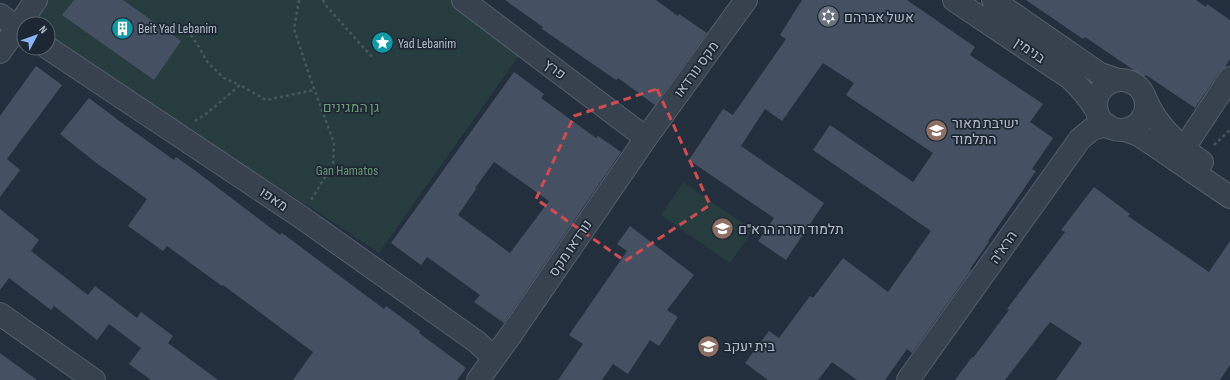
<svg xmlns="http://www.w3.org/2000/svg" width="1230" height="380" font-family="'Sofia Sans Condensed',Heebo,sans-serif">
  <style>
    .green { fill: #263c3f }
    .building { fill: #455162; fill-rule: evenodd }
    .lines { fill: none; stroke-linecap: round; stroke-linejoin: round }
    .minor-casing { stroke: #565f6c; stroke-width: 24 }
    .path { stroke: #44595c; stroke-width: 2.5; stroke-dasharray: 3 3; stroke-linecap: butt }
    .minor { stroke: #38414e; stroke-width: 22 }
    .marked { fill: none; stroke: #ce4d50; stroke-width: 3; stroke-dasharray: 8 5; stroke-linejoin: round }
    .labels { text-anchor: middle; stroke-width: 3.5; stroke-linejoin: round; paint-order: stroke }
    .poi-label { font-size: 14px; fill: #b4bcc9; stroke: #1d2633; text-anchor: start }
    .street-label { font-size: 14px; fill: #b4bcc9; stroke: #1d2633 }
    .park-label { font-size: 14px; fill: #6b9a76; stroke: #1d2633 }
  </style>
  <rect width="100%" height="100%" fill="#242f3e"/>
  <path class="green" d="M36 0H462L525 47 379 253 312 208 48 46V24H24Z
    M683 182 753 230 730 263 661 215Z"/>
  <path class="building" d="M74 0H123L181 41 154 80 62 15Z
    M505 0H656L678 16 679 14 707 33 655 105 618 78 616 80 558 40 542 29 543 27Z
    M802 0H907L975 47 970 55 1043 104 1030 122 1053 138 1032 169 1036 171 988 241 989 242 970 269 971 270 912 353 907 349 885 380H857L832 362 818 380H768L745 363 769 331 779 338 810 296 813 298 843 258 888 292 931 231 813 150 830 125 913 182 933 153 846 95 854 83 823 63 782 121 765 109 741 146 824 203 786 260 758 241 774 218 689 160 723 109 733 115 786 39 780 35Z
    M1026 0H1196L1206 7 1207 4 1230 20V59L1225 67 1220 71 1195 108 1146 75 1144 77 1085 37 1083 39Z
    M36 66 62 85 7 159 20 170 0 197V116Z
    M514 72 544 94 541 98 596 138 598 136 621 152 504 323 474 302 480 295 451 274 427 257 421 265 391 243ZM494 162 549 201 510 253 458 215 476 189 475 188Z
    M89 98 122 123 174 160 176 157 197 172 280 235 282 233 384 309 386 306 420 331 419 333 466 368 457 380H293L313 352 223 285 222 286 167 246 163 251 128 226 147 199 95 162 60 134Z
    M1094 187 1130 214 1128 216 1209 272 1230 241V365L1220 380H1056L1082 343 1050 322 1005 380H955L972 357 973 358 1009 310 1007 309 1065 232 1061 230Z
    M0 209 39 240 31 251 88 295 95 286 137 318 141 312 173 336 168 343 218 380H151L129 364 141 348 109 324 97 340 54 306 51 310 9 278 0 290Z
    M630 226 694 275 667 310 678 317 659 346 650 340 628 374 613 364 602 380H558L583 344 569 335 627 251 617 244Z
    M0 353 37 380H0Z"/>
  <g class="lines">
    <defs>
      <path id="minor" d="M463 0 646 138
        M954 0 1070 78C1081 88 1089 98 1097 111
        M993 0 1100 74 1118 80
        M0 15 24 32
        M48 48 301 217 477 342 494 358
        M0 52 36 0
        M1096 105a25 25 0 1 1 50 0a25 25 0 1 1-50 0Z
        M1146 100C1157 126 1179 146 1202 162
        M1125 130 1139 135 1151 143 1230 197
        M1184 148 1230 78
        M0 314 94 380
        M478 380 510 336 646 138 746 0
        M908 380 1080 139 1092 129 1107 125"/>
    </defs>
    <use href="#minor" class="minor-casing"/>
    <path class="path" d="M299 0 294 29 312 83 334 143 333 164 311 200
      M323 0 327 7 373 58
      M184 25 197 44 208 63 224 78 240 85
      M195 121 206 114 240 85 266 100 314 90
      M1214 145 1230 130"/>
    <use href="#minor" class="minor"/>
  </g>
  <path class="marked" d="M657 89 710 205 625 261 536 199 574 116Z"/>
  <defs>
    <symbol id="synagogue-disc" viewBox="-11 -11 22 22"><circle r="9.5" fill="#6b7280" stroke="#1d2633"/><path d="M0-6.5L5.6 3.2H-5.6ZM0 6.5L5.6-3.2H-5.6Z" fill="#fff"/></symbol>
    <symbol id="building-disc" viewBox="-11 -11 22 22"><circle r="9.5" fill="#0f9aa8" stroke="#1d2633"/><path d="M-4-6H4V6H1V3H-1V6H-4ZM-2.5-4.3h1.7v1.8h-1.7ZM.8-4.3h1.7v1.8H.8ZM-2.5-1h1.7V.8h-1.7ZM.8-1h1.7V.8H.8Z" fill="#fff"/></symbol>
    <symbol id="sight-disc" viewBox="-11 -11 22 22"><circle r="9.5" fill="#0f9aa8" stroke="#1d2633"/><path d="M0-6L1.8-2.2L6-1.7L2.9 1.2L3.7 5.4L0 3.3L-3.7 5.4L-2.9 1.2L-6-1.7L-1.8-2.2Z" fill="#fff"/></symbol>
    <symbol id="school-disc" viewBox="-11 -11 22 22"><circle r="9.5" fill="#8d6e63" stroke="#1d2633"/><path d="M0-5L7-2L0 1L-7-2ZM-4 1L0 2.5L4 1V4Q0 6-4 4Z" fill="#fff"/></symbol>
  </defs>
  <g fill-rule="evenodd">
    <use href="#synagogue-disc" x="816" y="4" width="25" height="25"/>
    <use href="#building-disc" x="110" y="16" width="25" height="25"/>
    <use href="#sight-disc" x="370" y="30" width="25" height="25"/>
    <use href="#school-disc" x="924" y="118" width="25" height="25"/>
    <use href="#school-disc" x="710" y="216" width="25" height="25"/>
    <use href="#school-disc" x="696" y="334" width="25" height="25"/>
  </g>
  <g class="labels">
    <g class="poi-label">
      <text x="844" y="22">אשל אברהם</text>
      <text x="138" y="33">Beit Yad Lebanim</text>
      <text x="398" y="48">Yad Lebanim</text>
      <text x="952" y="128">ישיבת מאור<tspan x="952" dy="16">התלמוד</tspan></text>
      <text x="738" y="234">תלמוד תורה הרא"ם</text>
      <text x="724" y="351">בית יעקב</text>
    </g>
    <g class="street-label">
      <text transform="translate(1030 50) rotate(34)" y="5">בנימין</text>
      <text transform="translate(555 69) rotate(37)" y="5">פרץ</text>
      <text transform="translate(696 69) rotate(-54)" y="5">מקס נורדאו</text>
      <text transform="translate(274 199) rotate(34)" y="5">מאפו</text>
      <text transform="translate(1003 247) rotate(-55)" y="5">הרא"ה</text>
      <text transform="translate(570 248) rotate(-56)" y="5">נורדאו מקס</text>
    </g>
    <g class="park-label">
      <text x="351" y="112">גן המגינים</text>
      <text x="347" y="175">Gan Hamatos</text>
    </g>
  </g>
  <g transform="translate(36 36) rotate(49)"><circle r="19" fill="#1d2633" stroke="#59626f"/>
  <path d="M0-3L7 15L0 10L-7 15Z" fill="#8ab4f8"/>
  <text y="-6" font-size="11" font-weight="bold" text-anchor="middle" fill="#b4bcc9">N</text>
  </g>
</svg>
